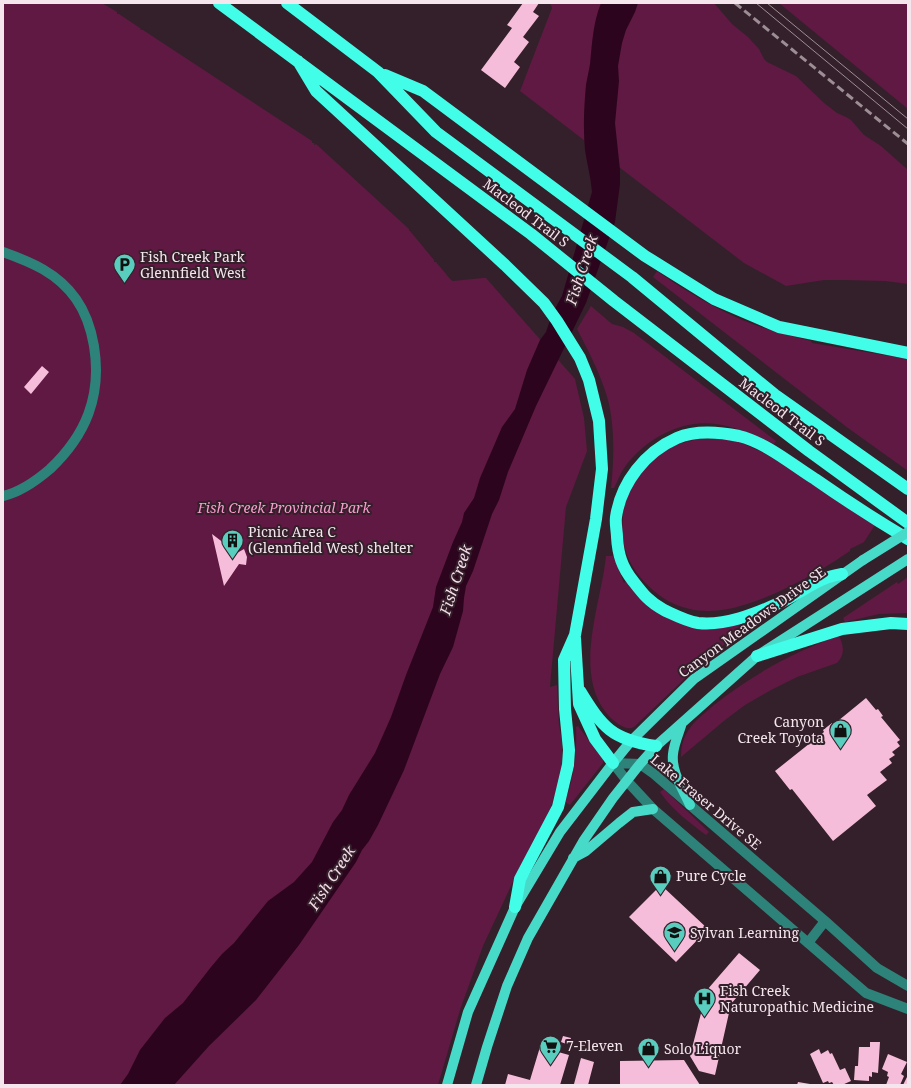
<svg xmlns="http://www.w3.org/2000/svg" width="911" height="1088" font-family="'Noto Serif',serif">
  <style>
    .green { fill: #5f1943 }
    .water { fill: #2d041d }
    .building { fill: #f6bdda }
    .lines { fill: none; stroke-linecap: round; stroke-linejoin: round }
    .minor { stroke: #2d8379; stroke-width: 10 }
    .major { stroke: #47dac9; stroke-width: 10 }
    .highway { stroke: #42fee9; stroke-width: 12 }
    .tram { stroke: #9d8d94; stroke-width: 1 }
    .rail { stroke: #9d8d94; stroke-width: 3; stroke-dasharray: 8 4; stroke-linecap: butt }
    .major-bridge { stroke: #47dac9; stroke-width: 10 }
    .labels { text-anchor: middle; stroke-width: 4; stroke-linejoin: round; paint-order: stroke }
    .street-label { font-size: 14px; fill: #f4e6ec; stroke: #34202a }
    .poi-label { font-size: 14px; fill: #f4e6ec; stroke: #34202a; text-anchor: start }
    .park-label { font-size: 14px; font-style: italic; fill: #f89dcd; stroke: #34202a }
    .water-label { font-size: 15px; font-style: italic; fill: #f5dde8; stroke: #34202a }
  </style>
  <rect width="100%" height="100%" fill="#34202a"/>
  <path class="green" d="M3 3H102L117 12V14H119L140 28 141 30H143L312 141V143H314V145L316 144 409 229V231H410L434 260V262H436L451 280 453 281 483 278H486L575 379 584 418 587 451 566 507 550 687 557 685 559 725 562 741V767L560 778 550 810 517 873 483 946 460 1010 438 1085H3Z
    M550 3H714L732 24 748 37 759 49 764 59 767 62 796 76 824 103 837 113 846 117 851 120 864 135 881 146 908 170V284L885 281 844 280H824L786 286 744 263 520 91 552 8Z
    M779 3H908V109Z
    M657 271C688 293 727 316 764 328 779 333 796 337 811 341L812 343 908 359V471L848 428 653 277Z
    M591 306 612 324 623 327 634 333 776 441 774 444C756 435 736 427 716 424 683 419 647 438 627 464 622 470 618 480 614 488H611C614 460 615 428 608 400 601 375 589 352 577 329Z
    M700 439H724L740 442 764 453 781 463 875 525 864 542 850 549V551C815 575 750 612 707 611 690 611 672 605 659 595 646 585 633 571 627 555 616 524 625 485 649 462 664 448 681 442 700 439Z
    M606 556H613L624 583 626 581 683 621 751 617 754 621 702 662 634 727C626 731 618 724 612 719 570 678 601 606 606 556Z
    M908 577V613L879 614 845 622 843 618 897 582 898 584Z
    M839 636C844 646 845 655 837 663L797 677 771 690 745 705 725 720 681 757C681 747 683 739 688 731 694 721 705 713 714 705 752 675 793 652 839 636Z
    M578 726 603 759V763L570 805 565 802C574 778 577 753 576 727Z
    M664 789 709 832 706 835C689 822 672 810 660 792Z"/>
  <path class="water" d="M601 3H638L635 12 626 30 622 43 618 66 619 81 615 123 620 170V184L615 222 586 303 536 406 508 472 499 500 492 514 473 571 466 586 464 598 463 611 453 647 440 674 404 770 378 825 369 841 362 850 356 862 299 945 256 1000 209 1046 174 1085H120L128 1074 140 1050 165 1018 183 1003 211 967 222 954 234 943 268 901 294 882 312 862 333 822 342 810 349 795 375 753 391 717 406 675 433 607 436 587 453 542 462 522 464 513 474 498 480 478 502 427 515 409 527 370 540 340 546 332 552 314 562 296 592 192C591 178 587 164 585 150 583 129 584 106 586 85 587 78 589 71 590 64 592 43 593 23 601 3Z"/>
  <path class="building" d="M523 3H539L533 12 539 16 523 37 529 42 514 62 520 67 505 88 481 70 512 28 507 25Z
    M42 366 49 372 31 394 24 387Z
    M212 534 237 553 244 549 247 557 246 565 239 564 224 586Z
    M866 698 876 710 878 709 883 716 881 717 900 740 897 742 900 746 892 752 895 755 889 759 892 763 880 772 887 780 867 795 876 806 833 841 792 789 790 790 775 771 824 732 823 730 832 723 833 725Z
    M661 885 708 929 676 962 629 917Z
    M739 953 760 970 731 1004 715 1075 699 1071 690 1056 707 990Z
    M563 1036 571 1038 569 1045 561 1042Z
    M870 1042H880L878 1073 872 1072V1077L869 1076V1081L854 1080 855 1066H858L859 1047H870Z
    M540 1047 569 1055 560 1085H505L508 1074 530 1080Z
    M819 1049 821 1054 828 1050 830 1054 832 1053 840 1070 845 1068 851 1081 842 1085H834L832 1082 829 1083 828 1081 823 1083 810 1054Z
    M888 1054 907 1062 901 1074 904 1076 900 1085H886L889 1077 887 1076 888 1072 882 1069Z
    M581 1058 594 1062 588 1085 574 1084Z
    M684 1060 700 1085H620V1061Z
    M907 1077H908V1085H903Z
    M798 1082 810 1084V1085H797Z"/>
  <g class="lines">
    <path class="minor" d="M3 252C31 262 58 273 76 299 86 313 91 329 94 346 102 396 86 435 50 469 36 481 21 492 3 496
      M613 763 627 781 653 809 866 993 908 1009
      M613 763 640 764 654 774 825 921 877 968 908 986
      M808 943 825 921"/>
    <path class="major" d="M681 726C678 735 674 744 673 754 671 772 683 789 690 805
      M573 858 586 851 619 823 633 812 653 809
      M447 1085 468 1012 515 907 560 832 613 763 631 741 694 679 863 560
      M476 1085 487 1047 507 986 528 938 584 840 613 798 640 764 656 746 757 656 908 559"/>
    <path class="highway" d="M219 3 531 234 614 301 809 451 908 523
      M287 3 378 72 436 132 632 277 775 395 908 489
      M298 61 316 91 505 265 544 303 557 321 580 358 589 380 599 421 602 469 596 519 575 635 564 660 565 709 569 750 568 765 558 807 520 879 515 907
      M385 75 423 91 645 256 714 299 779 327 908 353
      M842 574C837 575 831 576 826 578 810 584 795 596 779 603 755 614 725 626 698 623 686 621 675 615 664 610 649 602 643 594 633 581 622 567 618 555 617 537 617 531 615 524 616 517 621 483 645 452 677 438 696 430 719 432 739 436 767 443 791 464 815 479 845 500 876 520 908 539
      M575 638 579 704 595 739 613 763
      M757 656 842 629 891 623 908 624
      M580 691C602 727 612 740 656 746"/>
    <path class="tram" d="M756 3 908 129
      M767 3 908 119"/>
    <path class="rail" d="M735 3 908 144"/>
    <path class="major-bridge" d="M863 560 908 532"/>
  </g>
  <defs>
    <symbol id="parking-pin" viewBox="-11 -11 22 30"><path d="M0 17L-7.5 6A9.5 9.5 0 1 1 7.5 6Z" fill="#59cebf" stroke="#34202a"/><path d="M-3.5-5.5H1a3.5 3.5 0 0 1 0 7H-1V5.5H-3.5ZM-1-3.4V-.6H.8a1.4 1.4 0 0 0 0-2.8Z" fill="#111"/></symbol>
    <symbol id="building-pin" viewBox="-11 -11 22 30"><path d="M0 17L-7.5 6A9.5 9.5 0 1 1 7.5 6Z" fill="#59cebf" stroke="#34202a"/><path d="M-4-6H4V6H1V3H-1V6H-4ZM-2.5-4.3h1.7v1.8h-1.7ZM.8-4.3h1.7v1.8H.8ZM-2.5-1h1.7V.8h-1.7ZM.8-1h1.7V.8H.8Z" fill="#111"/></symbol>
    <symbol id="shop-pin" viewBox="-11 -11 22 30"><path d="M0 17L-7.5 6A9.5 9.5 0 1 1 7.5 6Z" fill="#59cebf" stroke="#34202a"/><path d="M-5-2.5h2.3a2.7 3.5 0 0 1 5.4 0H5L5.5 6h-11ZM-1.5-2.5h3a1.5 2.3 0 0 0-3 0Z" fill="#111"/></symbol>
    <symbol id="school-pin" viewBox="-11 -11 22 30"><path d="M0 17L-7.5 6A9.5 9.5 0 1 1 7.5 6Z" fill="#59cebf" stroke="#34202a"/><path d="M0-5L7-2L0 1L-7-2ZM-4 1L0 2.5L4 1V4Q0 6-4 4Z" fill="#111"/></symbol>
    <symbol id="hospital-pin" viewBox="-11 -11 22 30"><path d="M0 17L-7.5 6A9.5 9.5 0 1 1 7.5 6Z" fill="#59cebf" stroke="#34202a"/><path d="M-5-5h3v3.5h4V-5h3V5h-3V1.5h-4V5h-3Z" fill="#111"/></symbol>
    <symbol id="supermarket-pin" viewBox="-11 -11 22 30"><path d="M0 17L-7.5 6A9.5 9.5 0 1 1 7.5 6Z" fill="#59cebf" stroke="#34202a"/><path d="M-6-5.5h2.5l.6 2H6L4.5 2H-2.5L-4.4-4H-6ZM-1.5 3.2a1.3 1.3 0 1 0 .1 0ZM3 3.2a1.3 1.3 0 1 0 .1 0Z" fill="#111"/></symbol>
  </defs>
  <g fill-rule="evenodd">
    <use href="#parking-pin" x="112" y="252" width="25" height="34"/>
    <use href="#building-pin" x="220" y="528" width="25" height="34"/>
    <use href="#shop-pin" x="828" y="718" width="25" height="34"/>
    <use href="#shop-pin" x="648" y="864" width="25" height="34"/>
    <use href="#school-pin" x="662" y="920" width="25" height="34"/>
    <use href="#hospital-pin" x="692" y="986" width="25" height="34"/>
    <use href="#supermarket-pin" x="538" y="1034" width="25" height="34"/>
    <use href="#shop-pin" x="636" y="1036" width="25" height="34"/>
  </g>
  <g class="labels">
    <g class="street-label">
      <text transform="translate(526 213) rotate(37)" y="5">Macleod Trail S</text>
      <text transform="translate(782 412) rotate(37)" y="5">Macleod Trail S</text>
      <text transform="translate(752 622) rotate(-36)" y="5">Canyon Meadows Drive SE</text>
      <text transform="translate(706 802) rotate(40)" y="5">Lake Fraser Drive SE</text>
    </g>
    <g class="poi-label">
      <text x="140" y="262">Fish Creek Park<tspan x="140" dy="16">Glennfield West</tspan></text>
      <text x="248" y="537">Picnic Area C<tspan x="248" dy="16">(Glennfield West) shelter</tspan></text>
      <text x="824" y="727" text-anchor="end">Canyon<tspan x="824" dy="16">Creek Toyota</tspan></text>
      <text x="676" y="881">Pure Cycle</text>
      <text x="690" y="938">Sylvan Learning</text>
      <text x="720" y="996">Fish Creek<tspan x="720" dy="16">Naturopathic Medicine</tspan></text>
      <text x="566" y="1051">7-Eleven</text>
      <text x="664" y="1054">Solo Liquor</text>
    </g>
    <g class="park-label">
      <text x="284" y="513">Fish Creek Provincial Park</text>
    </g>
    <g class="water-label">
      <text transform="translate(582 270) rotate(-72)" y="5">Fish Creek</text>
      <text transform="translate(456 580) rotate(-72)" y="5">Fish Creek</text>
      <text transform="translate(332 878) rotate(-57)" y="5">Fish Creek</text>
    </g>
  </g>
  <rect width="911" height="1088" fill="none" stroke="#f4e6ec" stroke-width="8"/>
</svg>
